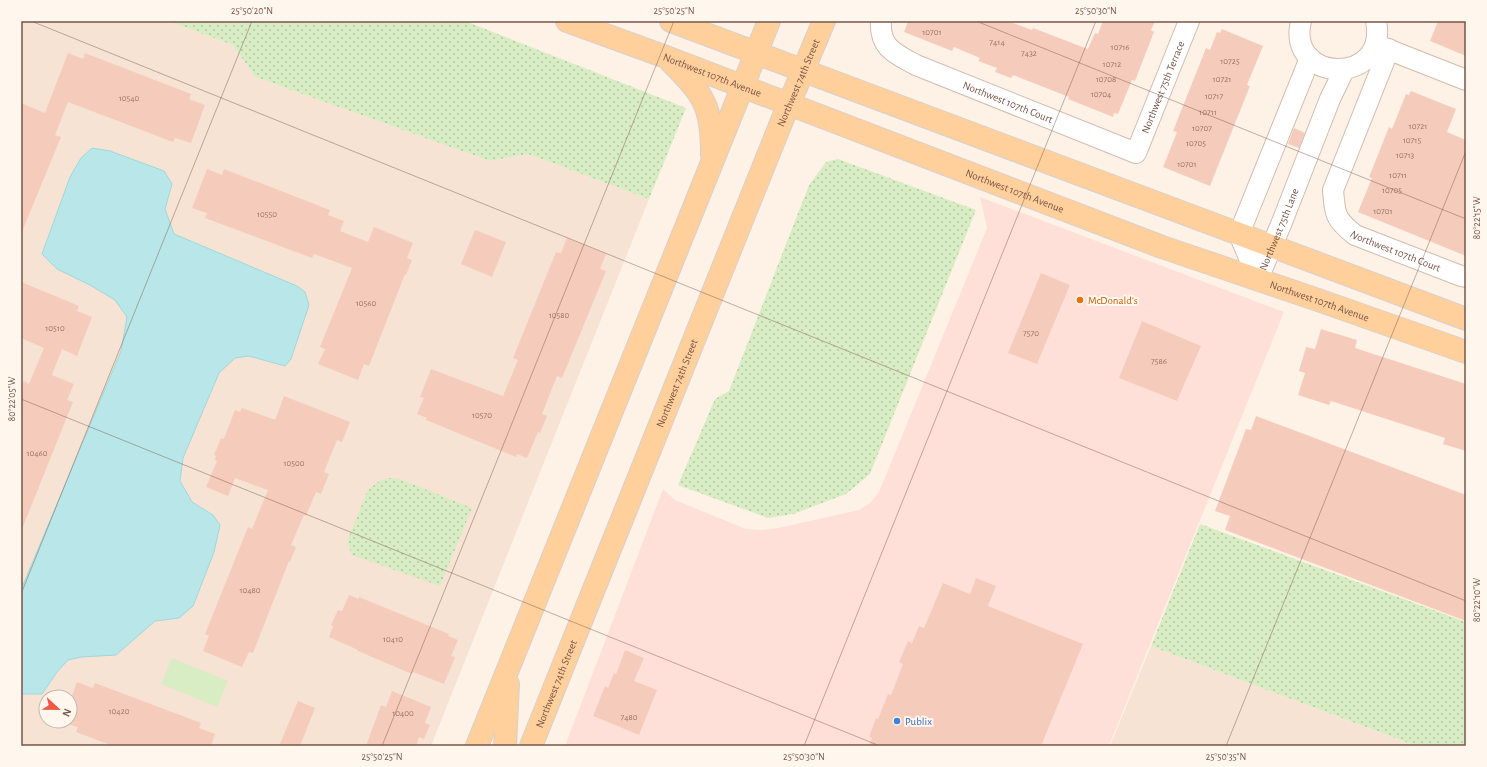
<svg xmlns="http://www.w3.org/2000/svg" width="1487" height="767" font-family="'Alegreya Sans',sans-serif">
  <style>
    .residential { fill: #f6e3d4; fill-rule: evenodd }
    .commercial { fill: #ffe0d9 }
    .grass { fill: #d8edc3 }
    .park { fill: url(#park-dots) }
    .water { fill: #b9e7e9; stroke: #9ed8db }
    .building { fill: #f5ccbc }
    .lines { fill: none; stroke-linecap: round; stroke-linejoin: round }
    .minor-casing { stroke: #d3baad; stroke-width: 22 }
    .major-casing { stroke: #d9cfcc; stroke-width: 24 }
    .minor { stroke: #fff; stroke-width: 20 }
    .major { stroke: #ffd09b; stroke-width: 22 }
    .ticks { fill: none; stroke: #795548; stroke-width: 1; stroke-opacity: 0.45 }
    .food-dot { fill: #e8710a; stroke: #fff6ed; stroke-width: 1.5 }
    .shop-dot { fill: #3f7fe0; stroke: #fff6ed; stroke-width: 1.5 }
    .labels { text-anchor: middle; stroke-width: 4; stroke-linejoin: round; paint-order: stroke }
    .number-label { font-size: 9px; fill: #987365 }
    .street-label { font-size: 11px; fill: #795548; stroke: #fff6ed }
    .food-label { font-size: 11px; fill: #c56008; stroke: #fff6ed; text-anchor: start }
    .shop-label { font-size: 11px; fill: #366cbe; stroke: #fff6ed; text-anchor: start }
    .neatline { fill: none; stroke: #795548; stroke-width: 1.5 }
    .ticks-label { font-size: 10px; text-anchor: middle; fill: #795548 }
  </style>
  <defs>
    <pattern id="park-dots" width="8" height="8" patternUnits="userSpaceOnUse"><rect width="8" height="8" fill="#d8edc3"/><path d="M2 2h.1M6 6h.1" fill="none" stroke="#b4c3a0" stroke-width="1.8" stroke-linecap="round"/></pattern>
  </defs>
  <rect width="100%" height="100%" fill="#fef2e6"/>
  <path class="residential" d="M21 21H168L233 45 255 77 490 161 528 154 649 199 431 746H21ZM46 697H70V721H46Z
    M1151 646 1415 746H1110Z"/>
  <path class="commercial" d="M980 197 1284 312 1109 746H565L663 489 675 500 746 529 761 530 778 528 859 510 870 503 879 492 987 228Z"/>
  <path class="grass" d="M172 658 228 681 217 707 161 684Z"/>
  <path class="park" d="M168 21H465L686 108 649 199 528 154 490 161 255 77 233 45Z
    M838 159 976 210 870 474 846 494 793 514 768 518 678 485 715 399 729 391 809 185 826 162Z
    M388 478 400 479 472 508 440 586 352 555 347 541 368 490 378 482Z
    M1200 524 1466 622V746H1416L1151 646Z"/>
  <path class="water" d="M92 148 110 151 164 171 172 184 165 209 174 234 297 286 305 292 309 305 291 359 285 366 249 356 235 358 219 373 183 458 180 481 192 502 213 515 220 525 214 552 193 606 179 618 155 621 116 655 81 657 68 660 57 672 42 694H23L21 693V590L121 351 127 317 115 300 90 285 57 269 42 254 70 177 81 158Z"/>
  <path class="building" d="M908 21H1008L1032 30 1033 28 1088 49 1095 33 1098 34 1103 21H1155L1151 30 1154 32 1135 81 1132 80 1118 114 1114 113 1113 117 1068 99 1069 97 1013 75 1011 78 995 72 997 68 978 61 980 58 954 47 952 51 904 32Z
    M1438 21H1466V56L1430 41Z
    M1222 29 1263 46 1247 85 1250 86 1210 186 1163 167 1177 132 1173 131 1206 48 1210 50 1217 32 1220 33Z
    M68 53 83 59 85 53 191 94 189 99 205 105 191 143 175 138 173 142 68 102 55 135 61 137 21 234V103L45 113Z
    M1411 91 1456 109 1447 132 1466 140V256L1358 212 1372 178 1369 177 1389 127 1392 129 1406 94 1409 95Z
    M1294 128 1305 133 1299 148 1288 144Z
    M207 169 222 175 224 169 330 210 328 215 344 221 340 231 368 242 374 227 413 243 407 258 412 260 406 275 405 274 369 366 364 364 358 380 318 364 325 349 320 347 352 268 314 254 312 258 205 218 207 213 192 208Z
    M475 230 506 242 492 277 461 264Z
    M567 238 606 254 600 269 606 271 562 378 557 376 542 414 547 416 540 433 538 432 527 458 517 454 516 457 426 420 427 418 417 414 424 398 420 397 431 369 503 396 518 360 513 358 556 252 561 253Z
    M1041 273 1070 285 1037 364 1008 353Z
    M21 282 79 306 77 311 92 317 77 356 62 349 52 375 74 384 67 400 73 402 22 529 21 388 24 381 29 384 44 348 21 338Z
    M1142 321 1201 346 1177 401 1119 378Z
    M1321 329 1357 340 1355 348 1466 384V451L1443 444 1445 438 1331 401 1329 405 1298 395 1305 373 1299 371 1306 347 1315 349Z
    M284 396 350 422 342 442 337 440 324 472 329 474 321 494 316 492 306 516 304 515 291 545 296 547 290 562 289 561 253 653 249 652 242 667 203 651 209 636 205 634 248 527 252 529 268 490 235 478 228 496 206 487 217 461 215 460 216 456 214 455 221 438 223 439 225 436 235 410 240 412 242 408 275 420Z
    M1256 416 1466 495V621L1225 530 1230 516 1215 511 1246 429 1251 430Z
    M976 578 996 586 988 606 1083 644 1041 746H869L872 738 869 737 876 718 878 719 888 694 891 695 903 664 899 662 908 641 912 643 919 626 924 628 943 583 970 594Z
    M349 595 359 599V597L449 634 448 636 458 640 451 656 455 657 444 684 413 672 412 674 358 651V650L329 637 333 626 331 625 338 610 342 611Z
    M625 650 644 658 634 681 657 690 639 735 593 716 605 686 608 688 614 673 616 674Z
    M77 682 93 688 95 683 201 723 199 728 215 734 211 746H113L76 732 78 727 70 725V701Z
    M392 691 431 707 425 723 430 725 424 739 419 737 416 746H366L381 705 386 707Z
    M298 701 315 708 300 746H279Z"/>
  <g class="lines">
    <defs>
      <g id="minor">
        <path id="s1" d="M881 21C879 48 896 54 916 65L1136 153 1189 21"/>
        <path d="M1301 21C1286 84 1389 86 1376 21"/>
        <path d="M1377 45 1466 80"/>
        <path id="s2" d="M1389 49 1333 190C1335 215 1335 219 1355 235L1461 276 1466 277"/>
        <path d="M1258 279 1239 234 1310 58"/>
        <path id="s3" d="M1258 279 1282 222 1330 99 1344 70"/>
      </g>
      <g id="major">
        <path id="s4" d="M567 21 666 57 1162 247 1318 300 1466 352"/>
        <path d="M671 21 1466 319"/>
        <path d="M671 62C704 95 712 106 712 154"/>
        <path d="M477 746 769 21"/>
        <path d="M505 746 508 684"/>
        <path id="s5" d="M531 746 781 123 824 21"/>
      </g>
    </defs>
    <use href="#minor" class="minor-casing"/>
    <use href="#major" class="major-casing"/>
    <use href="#minor" class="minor"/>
    <use href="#major" class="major"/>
  </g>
  <path class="ticks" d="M31 21 1466 601M976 21 1466 219M21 399 880 746M21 594 252 21M382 746 674 21M804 746 1096 21M1226 746 1466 151"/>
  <circle class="food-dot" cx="1080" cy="300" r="4"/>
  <circle class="shop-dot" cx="897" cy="721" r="4"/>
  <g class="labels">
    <g class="number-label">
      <text x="932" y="35">10701</text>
      <text x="997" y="45">7414</text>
      <text x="1120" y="50">10716</text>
      <text x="1029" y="56">7432</text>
      <text x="1230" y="64">10725</text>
      <text x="1112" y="67">10712</text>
      <text x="1106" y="82">10708</text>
      <text x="1222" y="82">10721</text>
      <text x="1101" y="97">10704</text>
      <text x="1214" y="99">10717</text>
      <text x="129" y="101">10540</text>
      <text x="1208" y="115">10711</text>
      <text x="1418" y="129">10721</text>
      <text x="1202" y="131">10707</text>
      <text x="1412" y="143">10715</text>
      <text x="1196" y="146">10705</text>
      <text x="1405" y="158">10713</text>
      <text x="1187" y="167">10701</text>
      <text x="1398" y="178">10711</text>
      <text x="1392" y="193">10705</text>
      <text x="1383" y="214">10701</text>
      <text x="267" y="217">10550</text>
      <text x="366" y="306">10560</text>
      <text x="559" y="318">10580</text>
      <text x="55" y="331">10510</text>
      <text x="1031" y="336">7570</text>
      <text x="1159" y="364">7586</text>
      <text x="482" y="418">10570</text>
      <text x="37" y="456">10460</text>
      <text x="294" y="466">10500</text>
      <text x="250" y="593">10480</text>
      <text x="393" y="642">10410</text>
      <text x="119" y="714">10420</text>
      <text x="403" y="716">10400</text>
      <text x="629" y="720">7480</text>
    </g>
    <g class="street-label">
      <text dy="4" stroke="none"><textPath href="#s4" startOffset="155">Northwest 107th Avenue</textPath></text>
      <text dy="4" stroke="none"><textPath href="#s5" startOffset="715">Northwest 74th Street</textPath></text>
      <text dy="4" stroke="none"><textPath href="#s1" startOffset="369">Northwest 75th Terrace</textPath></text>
      <text dy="4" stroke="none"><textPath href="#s1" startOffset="160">Northwest 107th Court</textPath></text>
      <text dy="4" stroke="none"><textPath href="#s4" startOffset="479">Northwest 107th Avenue</textPath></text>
      <text dy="4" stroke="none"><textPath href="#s3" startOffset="54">Northwest 75th Lane</textPath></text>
      <text dy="4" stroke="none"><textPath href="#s2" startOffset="248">Northwest 107th Court</textPath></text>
      <text dy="4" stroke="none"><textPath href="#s4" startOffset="803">Northwest 107th Avenue</textPath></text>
      <text dy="4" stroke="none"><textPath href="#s5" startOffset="391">Northwest 74th Street</textPath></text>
      <text dy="4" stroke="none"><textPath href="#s5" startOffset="67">Northwest 74th Street</textPath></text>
    </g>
    <g class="food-label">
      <text x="1088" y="304">McDonald's</text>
    </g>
    <g class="shop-label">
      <text x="905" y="725">Publix</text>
    </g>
  </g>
  <rect width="1487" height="767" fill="none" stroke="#fff6ed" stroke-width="44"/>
  <g transform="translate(58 709) rotate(112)"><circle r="19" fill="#fff6ed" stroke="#c9b6ab"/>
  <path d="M0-3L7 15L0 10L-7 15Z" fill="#ef5844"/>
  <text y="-6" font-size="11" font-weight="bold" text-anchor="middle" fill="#795548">N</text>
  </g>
  <rect x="22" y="22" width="1443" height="723" class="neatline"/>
  <g class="ticks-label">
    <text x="252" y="14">25°50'20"N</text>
    <text x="674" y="14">25°50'25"N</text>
    <text x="1096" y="14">25°50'30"N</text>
    <text transform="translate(1476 218) rotate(-90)" y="4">80°22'15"W</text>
    <text transform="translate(11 399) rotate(-90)" y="4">80°22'05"W</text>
    <text transform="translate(1476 600) rotate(-90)" y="4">80°22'10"W</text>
    <text x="382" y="760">25°50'25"N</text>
    <text x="804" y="760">25°50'30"N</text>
    <text x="1226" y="760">25°50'35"N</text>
  </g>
</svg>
